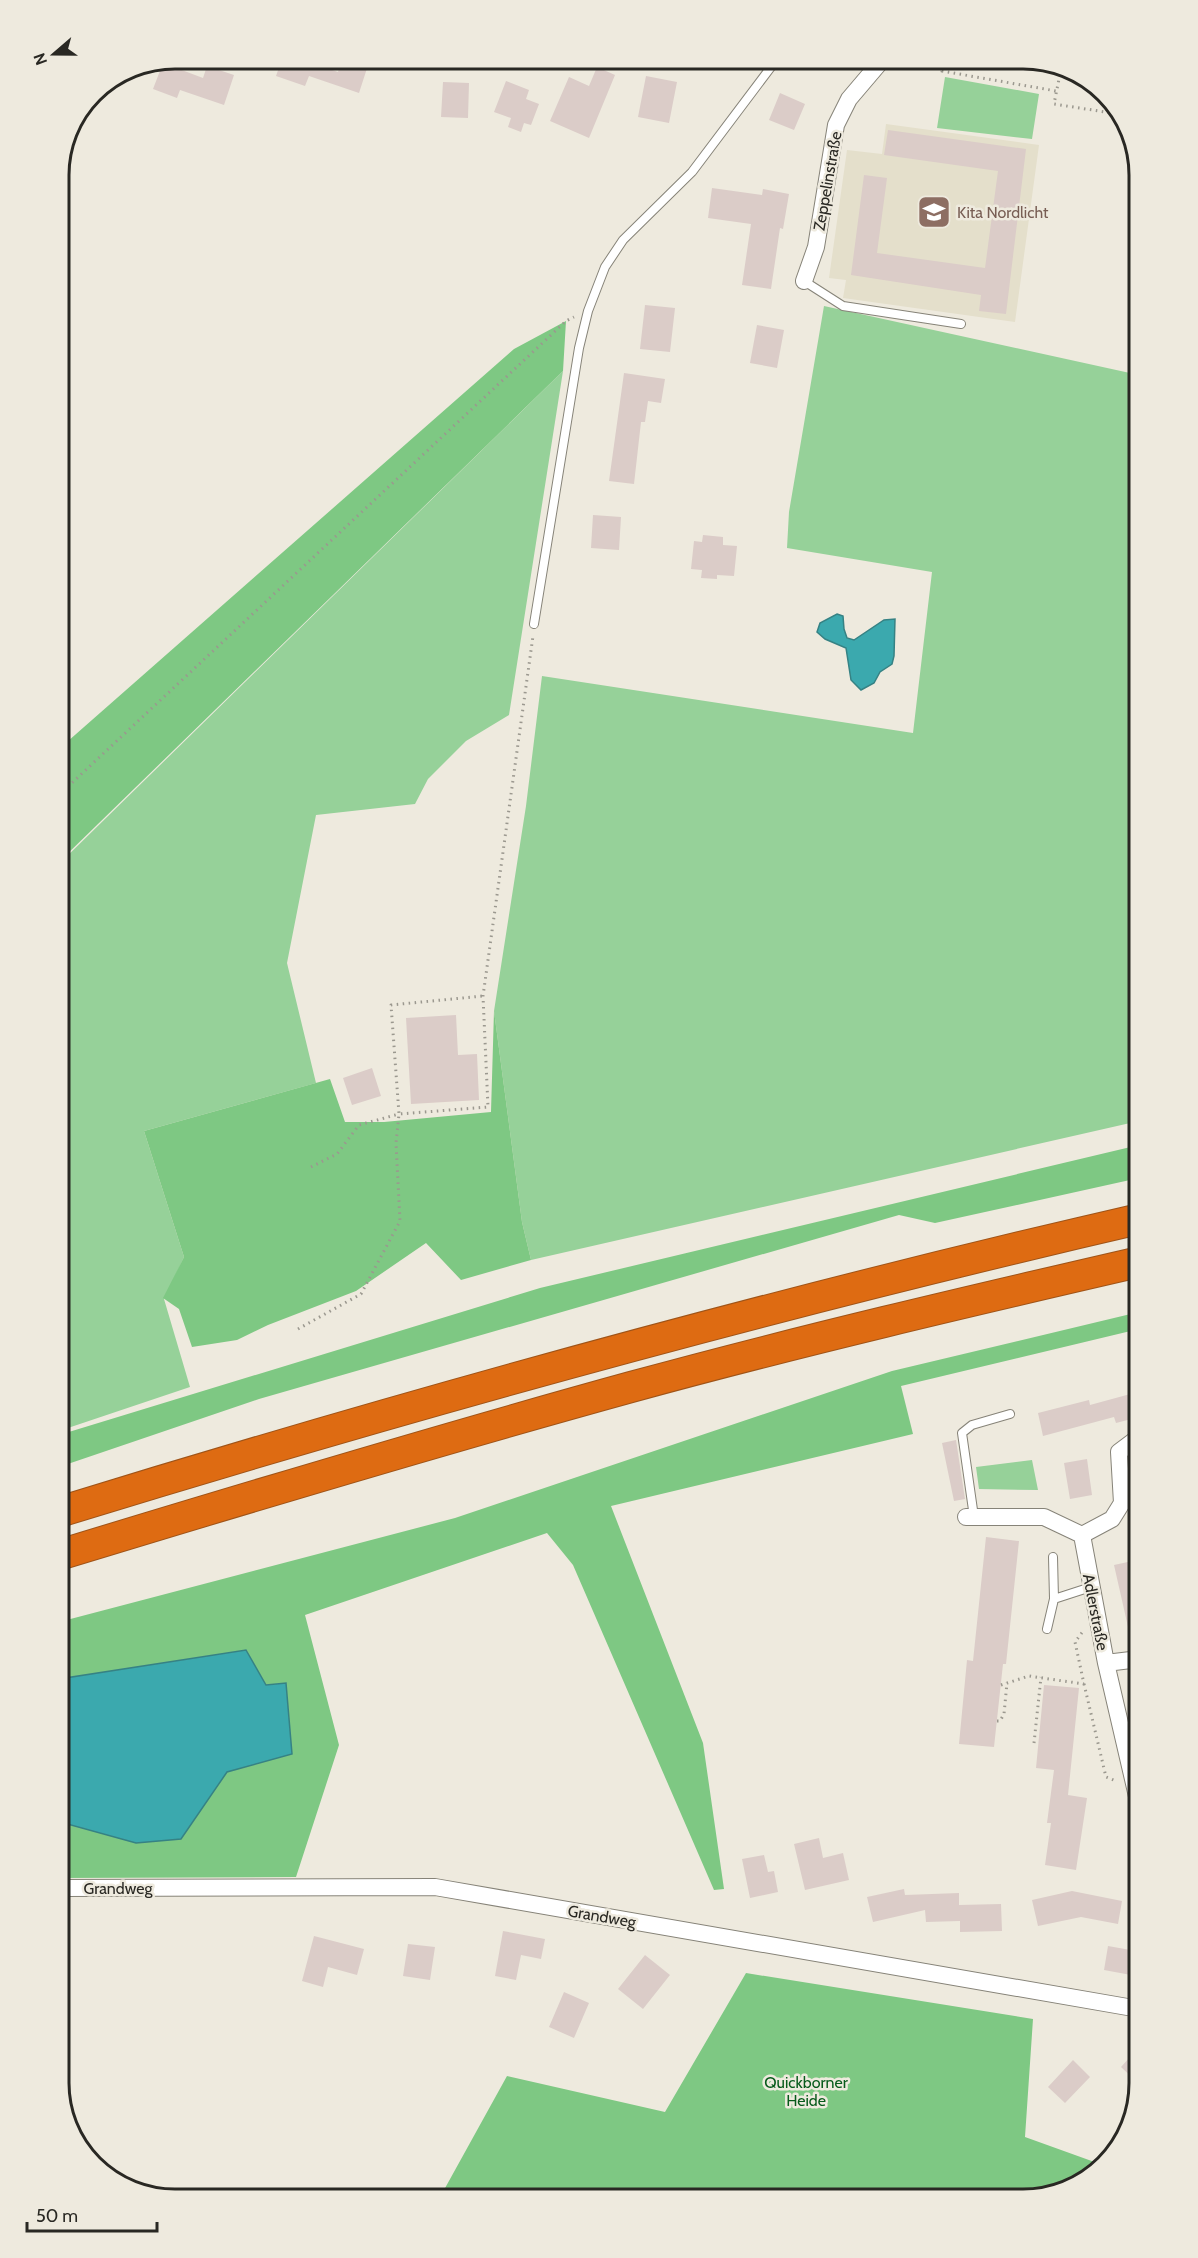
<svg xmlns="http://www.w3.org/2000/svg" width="1198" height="2258" font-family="Cabin,sans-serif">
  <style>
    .built { fill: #e4dfcb }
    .green { fill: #96d199 }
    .forest { fill: #7ec883 }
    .water { fill: #3ba9ae; stroke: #368284; stroke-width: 1.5 }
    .building { fill: #dbccc8 }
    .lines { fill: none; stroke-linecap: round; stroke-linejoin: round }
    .lane-casing { stroke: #868378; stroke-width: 10 }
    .street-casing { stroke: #868378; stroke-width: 18 }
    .highway-casing { stroke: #9f5418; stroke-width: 32 }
    .path { stroke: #9b988f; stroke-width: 3; stroke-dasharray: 1.5 4.5; stroke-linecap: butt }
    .lane { stroke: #fff; stroke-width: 8 }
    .street { stroke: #fff; stroke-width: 16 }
    .highway { stroke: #de6b12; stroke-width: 30 }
    .labels { text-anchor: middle; stroke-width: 5; stroke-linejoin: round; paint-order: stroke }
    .street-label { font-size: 16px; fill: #292823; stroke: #eeeade }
    .education-label { font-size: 16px; fill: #785e54; stroke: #eeeade; text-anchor: start }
    .park-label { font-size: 16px; fill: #075b1b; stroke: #eeeade }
    .rim { fill: none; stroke: #292823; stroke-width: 3 }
  </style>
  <rect width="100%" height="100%" fill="#eeeade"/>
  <path class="built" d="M886 124 1039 145 1015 322 843 298 846 280 829 278 847 150 882 154Z"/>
  <path class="green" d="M945 77 1039 94 1032 139 937 128Z
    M824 306 1139 375V1121L531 1260 522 1222 494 1011 526 806 542 676 913 733 932 572 787 548 789 512Z
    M563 371 509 715 466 741 428 779 415 804 316 815 287 963 316 1083 144 1131 184 1257 164 1299 190 1387 59 1431V864Z
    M1032 1460 1038 1490 979 1489 976 1467Z"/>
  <path class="forest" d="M566 321 563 371 59 862V749L514 349Z
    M494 1011 522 1222 531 1260 461 1280 426 1243 356 1291 268 1325 237 1340 192 1347 179 1309 163 1298 184 1257 144 1131 330 1079 345 1122H384L491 1112Z
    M1139 1145V1178L935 1223 899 1215 259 1399 59 1467V1435L540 1288Z
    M1139 1312V1329L901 1386 913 1434 611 1506 703 1743 724 1889 714 1890 573 1565 547 1533 305 1615 339 1745 296 1877 59 1878V1820L181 1839 227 1771 292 1754 286 1683 266 1685 246 1650 59 1679V1622L455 1518 892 1371Z
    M746 1973 1033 2019 1025 2137 1100 2164 1068 2190 1023 2199H439L507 2076 665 2112Z"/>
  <path class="water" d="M837 614 843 616 844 629 847 638 854 640 884 620 895 619 894 656 892 664 880 672 874 683 861 690 851 680 846 648 825 639 817 632 820 623Z
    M246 1650 266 1685 286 1683 292 1754 227 1772 181 1839 136 1843 60 1822 59 1679Z"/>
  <path class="building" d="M282 59H300L338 72 342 59H370L359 93 309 76 305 86 276 76Z
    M163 63 203 78 207 66 234 75 224 105 180 90 177 98 153 89Z
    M597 67 615 75 589 138 550 121 569 77 589 86Z
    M646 76 677 82 669 123 638 117Z
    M506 81 529 90 526 99 539 104 531 125 524 123 521 132 508 127 511 118 494 112Z
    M443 82 469 83 468 118 441 117Z
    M780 93 805 104 794 130 769 120Z
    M888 130 1026 149 1006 314 979 311 981 295 851 275 864 175 887 178 877 253 985 268 998 171 884 155Z
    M712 188 762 195 763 189 789 194 783 229 780 228 771 289 742 285 751 224 708 218Z
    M645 305 675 308 670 352 640 349Z
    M757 325 784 330 777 368 750 363Z
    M624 373 665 379 661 403 648 401 645 422H641L634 484 609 481Z
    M593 515 621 517 619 550 591 548Z
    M703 535 723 537V545L737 546 734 576 717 575V579L701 578 702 570 691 569 694 541 702 542Z
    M456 1015 458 1055 477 1054 479 1100 411 1104 406 1018Z
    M372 1068 381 1096 352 1105 343 1078Z
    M1134 1393 1139 1417 1116 1423 1114 1417 1043 1436 1038 1413 1089 1400 1090 1405Z
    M956 1440 965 1499 954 1501 942 1443Z
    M1087 1459 1092 1495 1070 1499 1064 1463Z
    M986 1537 1019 1541 1006 1664H1003L994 1747 959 1744 967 1660 973 1661Z
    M1137 1560 1139 1572V1649H1133L1114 1565Z
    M1044 1685 1079 1688 1068 1795 1087 1798 1076 1870 1045 1865 1051 1823H1047L1054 1770 1036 1768Z
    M819 1838 823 1858 843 1853 849 1880 805 1890 794 1844Z
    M764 1855 768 1872 774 1871 778 1892 750 1898 742 1859Z
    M904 1889 905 1895 959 1893V1905L1001 1904 1002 1931 960 1932V1921L926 1922 925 1910 873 1922 867 1897Z
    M1072 1891 1122 1901 1118 1924 1081 1917 1038 1926 1032 1900Z
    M503 1931 545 1939 541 1959 521 1955 516 1980 495 1976Z
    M314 1936 364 1949 357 1975 328 1967 323 1987 302 1981Z
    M408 1944 435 1947 430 1980 403 1976Z
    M1108 1946 1136 1951 1131 1975 1104 1970Z
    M645 1955 670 1975 643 2009 618 1989Z
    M564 1992 589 2003 574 2038 549 2027Z
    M1139 2047V2084L1121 2067Z
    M1073 2060 1090 2077 1065 2103 1048 2087Z"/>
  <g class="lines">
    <defs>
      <path id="lane" d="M804 281 843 306 961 324
        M534 624 579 348 588 311 605 267 623 240 692 172 777 59
        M974 1517 962 1433 972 1425 1010 1414
        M1053 1557 1054 1599
        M1047 1629 1054 1599 1091 1587"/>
      <path id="street" d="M804 281 816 247 836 125 849 99 883 59
        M966 1517H1044L1082 1535 1106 1663 1139 1805
        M1082 1535 1112 1519 1122 1503 1119 1452 1135 1440 1139 1438
        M1106 1663 1139 1659
        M59 1888 435 1887 1139 2009"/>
      <path id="highway" d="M59 1512C416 1402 775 1303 1139 1219
        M59 1555C249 1497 439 1440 631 1387 799 1341 970 1301 1139 1262"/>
    </defs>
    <use href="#lane" class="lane-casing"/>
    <use href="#street" class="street-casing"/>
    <use href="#highway" class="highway-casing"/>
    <path class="path" d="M944 59 942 71 1056 91
      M1061 69 1054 104 1118 114
      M59 795 566 321 574 317
      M311 1167 337 1154 359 1125 399 1114 391 1005 483 996
      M298 1329 361 1294 400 1221 396 1143 399 1114 488 1107 483 996 533 636
      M1084 1684 1106 1777 1116 1781
      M1001 1685 1029 1676 1084 1684 1075 1642 1084 1630
      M997 1721H1000L1004 1714 1007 1683
      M1034 1743 1041 1677"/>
    <use href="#lane" class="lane"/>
    <use href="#street" class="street"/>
    <use href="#highway" class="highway"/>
  </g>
  <defs>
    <symbol id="school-square" viewBox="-11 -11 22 22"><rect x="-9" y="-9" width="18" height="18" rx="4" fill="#8d6e63" stroke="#eeeade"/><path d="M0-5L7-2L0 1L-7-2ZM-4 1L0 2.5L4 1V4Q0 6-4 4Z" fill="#fff"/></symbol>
  </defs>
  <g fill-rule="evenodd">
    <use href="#school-square" x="915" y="193" width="38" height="38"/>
  </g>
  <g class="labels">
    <g class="street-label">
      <text transform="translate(827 181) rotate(-80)" y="6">Zeppelinstraße</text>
      <text transform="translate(1096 1612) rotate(79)" y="6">Adlerstraße</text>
      <text x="118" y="1894">Grandweg</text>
      <text transform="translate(602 1916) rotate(10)" y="6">Grandweg</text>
    </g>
    <g class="education-label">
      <text x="957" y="218">Kita Nordlicht</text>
    </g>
    <g class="park-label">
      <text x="806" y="2088">Quickborner<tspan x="806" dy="18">Heide</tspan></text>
    </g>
  </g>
  <path d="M0 0H1198V2258H0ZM175 69H1023A106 106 0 0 1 1129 175V2083A106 106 0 0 1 1023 2189H175A106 106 0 0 1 69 2083V175A106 106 0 0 1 175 69Z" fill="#eeeade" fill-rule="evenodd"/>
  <path class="rim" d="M175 69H1023A106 106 0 0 1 1129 175V2083A106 106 0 0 1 1023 2189H175A106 106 0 0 1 69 2083V175A106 106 0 0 1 175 69Z"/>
  <g transform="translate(54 54) rotate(250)" stroke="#eeeade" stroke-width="4.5" paint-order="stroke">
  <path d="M0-4.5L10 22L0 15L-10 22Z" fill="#292823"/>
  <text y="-9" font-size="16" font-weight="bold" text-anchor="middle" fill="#292823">N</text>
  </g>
  <path d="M27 2222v9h130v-9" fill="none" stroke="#292823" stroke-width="3"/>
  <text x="36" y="2222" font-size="18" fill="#292823" stroke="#eeeade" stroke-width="4.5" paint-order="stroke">50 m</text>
</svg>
